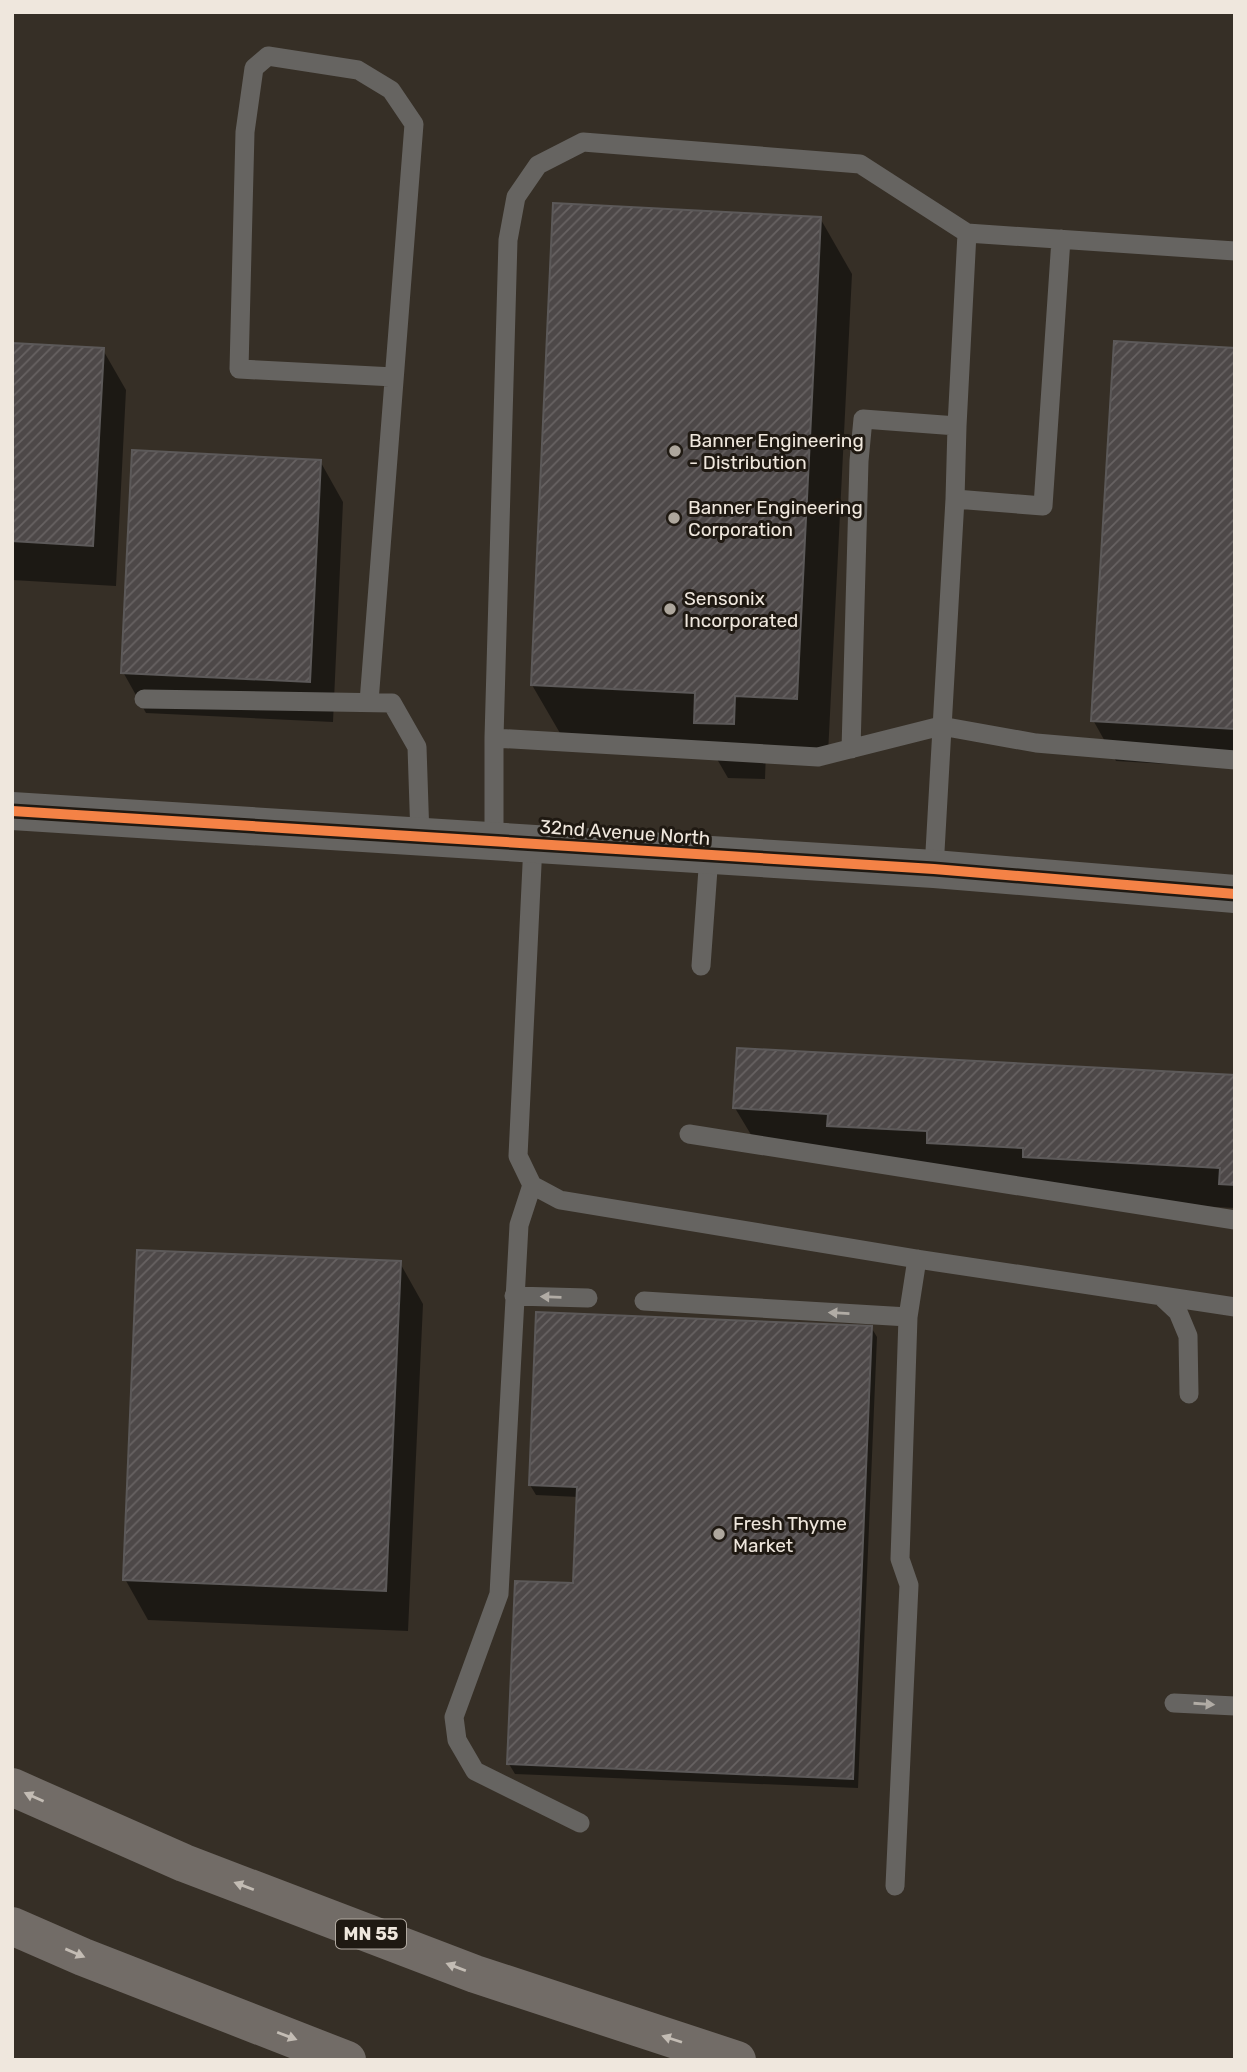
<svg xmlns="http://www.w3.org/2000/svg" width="1247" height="2072" font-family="Rubik,sans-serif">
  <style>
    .shadow { fill: #0007 }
    .building { fill: url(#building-hatch); stroke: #5c5959; stroke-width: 2 }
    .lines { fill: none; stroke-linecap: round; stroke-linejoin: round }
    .lane { stroke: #666461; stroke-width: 19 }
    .street { stroke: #666461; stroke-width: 38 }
    .primary { stroke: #726c67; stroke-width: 38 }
    .cycleway-casing { stroke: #1f1912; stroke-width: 15 }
    .cycleway { stroke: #f48246; stroke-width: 10 }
    .oneway { fill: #b1aca5 }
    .oneway2 { fill: #c3bcb4 }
    .poi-dot { fill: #aea79d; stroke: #1f1912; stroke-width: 2.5 }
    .labels { text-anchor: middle; stroke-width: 6; stroke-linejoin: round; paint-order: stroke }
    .shield { fill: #1f1912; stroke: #b1a9a0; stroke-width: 2 }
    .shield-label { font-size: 18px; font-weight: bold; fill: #efe7dd }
    .poi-label { font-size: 19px; fill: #efe7dd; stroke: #1f1912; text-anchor: start }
    .street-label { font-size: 19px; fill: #efe7dd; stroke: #1f1912 }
  </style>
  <defs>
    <pattern id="building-hatch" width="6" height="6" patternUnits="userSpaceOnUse" patternTransform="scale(1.75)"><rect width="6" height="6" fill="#4d4848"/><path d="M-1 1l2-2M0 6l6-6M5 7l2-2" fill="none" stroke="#676262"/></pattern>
  </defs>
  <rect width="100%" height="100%" fill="#362f26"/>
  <path class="shadow" d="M820 218 852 274 828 754 766 751 765 779 728 778 710 747 564 740 532 685Z
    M12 345 103 350 126 390 116 586 12 580Z
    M1235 350V768L1116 761 1093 720Z
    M320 461 343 502 333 722 146 713 123 672Z
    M1235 1077V1208L1048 1198 759 1148 735 1108Z
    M400 1263 423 1304 408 1631 148 1620 125 1579Z
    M871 1327 877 1337 858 1788 515 1774 509 1764 575 1585 579 1497 536 1495 530 1485Z"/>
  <path class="building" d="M553 203 821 217 797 699 735 696 734 724 694 723 695 693 531 685Z
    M1114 341 1235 348V729L1091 721Z
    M12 343 104 348 93 546 12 541Z
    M132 450 321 460 310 682 121 673Z
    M737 1048 1235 1075V1185L1219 1184 1220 1168 1023 1157V1148L927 1143V1131L827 1126 828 1114 733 1108Z
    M137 1250 401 1261 386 1591 123 1580Z
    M536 1312 872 1326 853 1779 507 1764 515 1581 573 1583 577 1487 529 1485Z"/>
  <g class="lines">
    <path class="lane" d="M955 499 1043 506 1061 239
      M144 699 392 703 417 747 420 837
      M369 702 414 124 391 90 358 70 268 56 254 68 245 132 239 369 394 377
      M494 738 508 240 516 197 538 165 583 142 860 164 967 233 1235 251
      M851 749 859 461 863 419 957 426
      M494 841V738L818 757 941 726 1036 743 1235 760
      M533 844 518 1156 532 1185 560 1200 917 1259 1235 1307
      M934 869 955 499 957 426 967 233
      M701 966 709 855
      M689 1134 1235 1220
      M532 1185 519 1225 499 1594 454 1717 457 1740 475 1771 580 1823
      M514 1296 588 1298
      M1162 1297 1178 1312 1188 1336 1189 1394
      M644 1301 908 1317
      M1174 1703 1235 1706
      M895 1886 909 1585 900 1559 908 1317 917 1259"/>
    <path class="street" d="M12 811 934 869 1235 894"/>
    <path class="primary" d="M12 1787 184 1863 475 1974 737 2060
      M12 1926 83 1957 347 2060"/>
    <defs>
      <path id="cycleway" d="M12 811 934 869 1235 894"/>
    </defs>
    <use href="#cycleway" class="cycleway-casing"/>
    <use href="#cycleway" class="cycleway"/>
  </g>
  <defs><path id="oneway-solid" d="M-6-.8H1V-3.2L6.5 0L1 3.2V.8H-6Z" transform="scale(1.75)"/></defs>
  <g class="oneway">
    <use href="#oneway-solid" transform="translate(551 1297) rotate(-178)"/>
    <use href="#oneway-solid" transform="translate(839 1313) rotate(-177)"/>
    <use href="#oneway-solid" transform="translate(1204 1704) rotate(4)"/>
  </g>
  <g class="oneway2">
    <use href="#oneway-solid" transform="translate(34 1797) rotate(-156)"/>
    <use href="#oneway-solid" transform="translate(244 1886) rotate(-159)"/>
    <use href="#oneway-solid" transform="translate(75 1953) rotate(23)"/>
    <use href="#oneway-solid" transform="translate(456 1967) rotate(-159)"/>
    <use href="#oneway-solid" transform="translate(287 2036) rotate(21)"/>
    <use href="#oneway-solid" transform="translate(672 2039) rotate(-162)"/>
  </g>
  <g class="poi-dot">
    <circle cx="675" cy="451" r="7"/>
    <circle cx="674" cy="518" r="7"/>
    <circle cx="670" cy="609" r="7"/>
    <circle cx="719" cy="1534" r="7"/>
  </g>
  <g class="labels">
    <rect class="shield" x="336" y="1919.5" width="70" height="29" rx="5"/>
    <g class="shield-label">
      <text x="371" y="1940">MN 55</text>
    </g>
    <g class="poi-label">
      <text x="689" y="447">Banner Engineering<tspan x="689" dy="22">- Distribution</tspan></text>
      <text x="688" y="514">Banner Engineering<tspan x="688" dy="22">Corporation</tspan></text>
      <text x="684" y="605">Sensonix<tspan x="684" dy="22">Incorporated</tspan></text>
      <text x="733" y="1530">Fresh Thyme<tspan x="733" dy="22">Market</tspan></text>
    </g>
    <g class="street-label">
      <text transform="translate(625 832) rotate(4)" y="7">32nd Avenue North</text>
    </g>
  </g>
  <rect width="1247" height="2072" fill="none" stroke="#efe7dd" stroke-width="28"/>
</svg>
